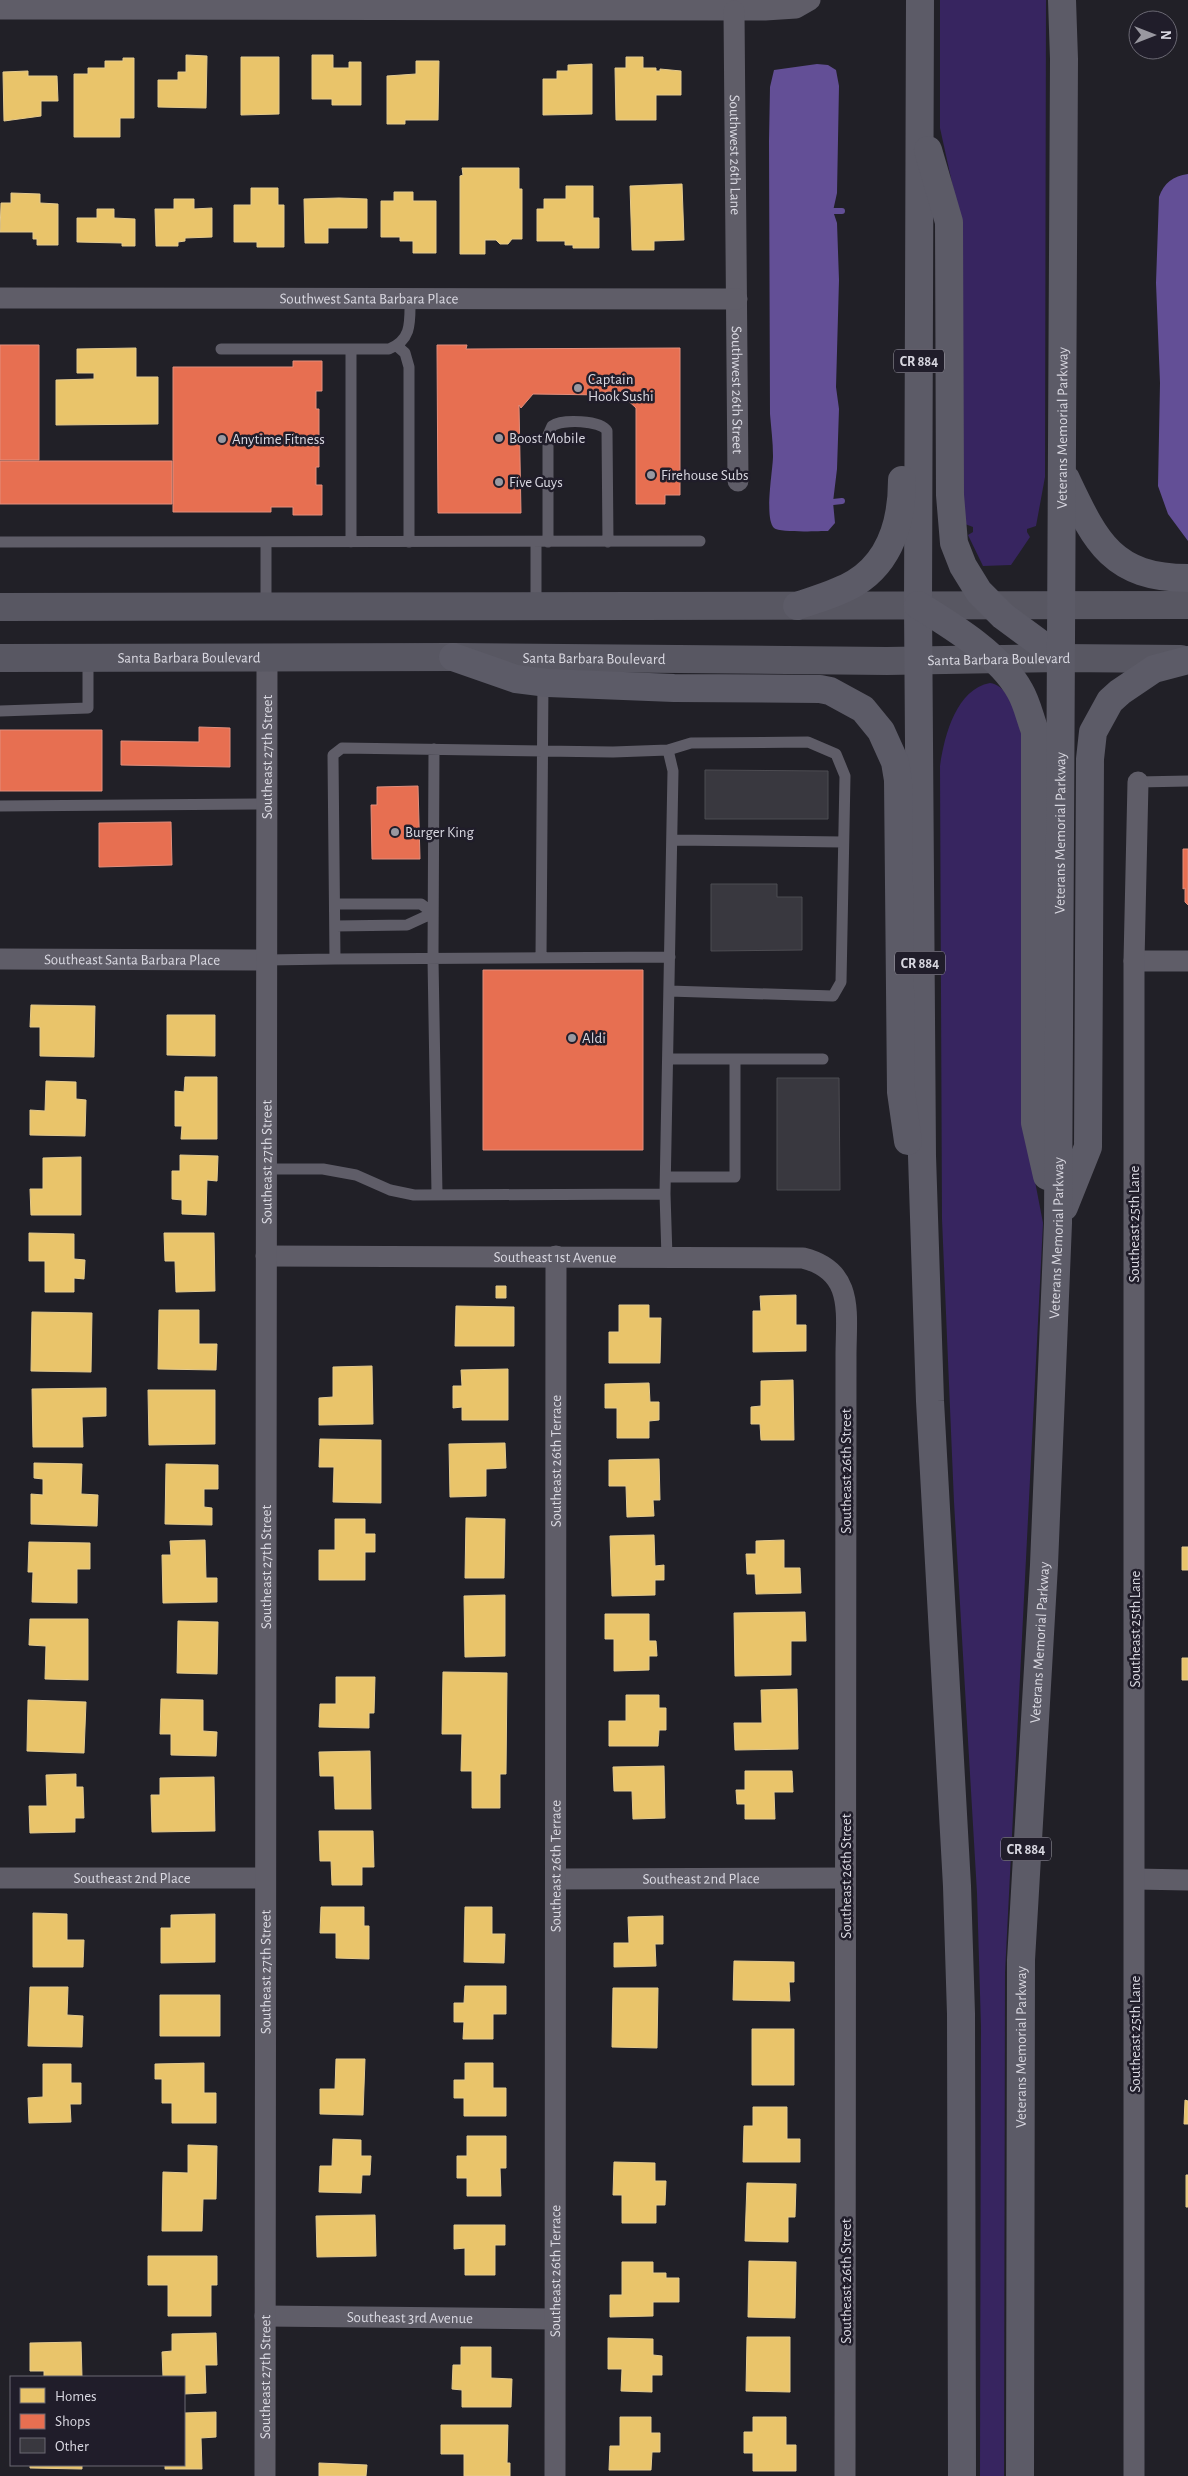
<svg xmlns="http://www.w3.org/2000/svg" width="1188" height="2476" font-family="'Alegreya Sans',sans-serif">
  <style>
    .green { fill: #372560 }
    .water { fill: #634f96 }
    .homes { fill: #e9c46a; stroke: #e4ca8e }
    .shops { fill: #e76f51; stroke: #e38e7c }
    .lines { fill: none; stroke-linecap: round; stroke-linejoin: round }
    .stream { stroke: #634f96; stroke-width: 6 }
    .building { fill: #39383f; stroke: #4d4c52 }
    .lane { stroke: #5f5d68; stroke-width: 11 }
    .street { stroke: #5f5d68; stroke-width: 21 }
    .secondary { stroke: #585762; stroke-width: 28 }
    .highway { stroke: #5c5b67; stroke-width: 28 }
    .poi-dot { fill: #9998a0; stroke: #201d2a; stroke-width: 2 }
    .labels { text-anchor: middle; stroke-width: 5; stroke-linejoin: round; paint-order: stroke }
    .shield { fill: #201d2a; stroke: #a2a0aa; stroke-width: 1 }
    .shield-label { font-size: 14px; font-weight: bold; fill: #d9d8e1 }
    .street-label { font-size: 15px; fill: #d9d8e1; stroke: #201d2a }
    .poi-label { font-size: 15px; fill: #d9d8e1; stroke: #201d2a; text-anchor: start }
  </style>
  <rect width="100%" height="100%" fill="#212027"/>
  <path class="green" d="M940 0H1046L1045 477 1036 526 1027 529V532L1030 537 1011 565 983 566 968 535 973 532V527L965 524 960 496 961 224 940 128Z
    M990 683C1012 686 1019 724 1023 742V1119L1043 1223 1005 1973 1004 2476H980L981 2027 977 1893 954 1502 942 1219 940 766C944 737 956 689 990 683Z"/>
  <path class="water" d="M817 64 828 65 836 70 839 86 837 193 833 211 837 223 839 280 836 387 839 409 837 469 833 502 835 523 828 531C819 531 780 533 774 528 764 518 773 470 773 456 773 442 771 427 770 414L769 141 770 87 774 70Z
    M1188 174V541L1168 514 1158 486 1160 383 1156 283 1159 197C1164 183 1173 176 1188 174Z"/>
  <path class="homes" d="M186 55 207 56 206 108 158 107V80H178V72H186Z
    M312 55H333V68H349V62H361V105H332V99H312Z
    M241 57H279V114L241 115Z
    M626 57H643V68H656V71H660V69L681 71V95H656V120H616L615 68H626Z
    M123 58H134V118H120V137H74V74H88V68H105V61H123Z
    M416 61H439L438 120H405V124H387V76L416 74Z
    M592 64V114L543 115V79H557V71H568V65Z
    M28 71V76H57L58 101H41V116L4 121 3 72Z
    M462 168H519V189H522V239H512L508 244H500L496 240H485V254H460V176L463 175Z
    M682 184 684 240 654 241V250H632L630 186Z
    M566 186H593V218H599V248H573V245H565V241H537V209H544V199H566Z
    M251 188H278V205H284V247H257V242H234V205H251Z
    M394 192H413V201H436V253H413V241H400V237H381V201H394Z
    M11 193 40 194V203L58 204V245H37V239H33V232H0L1 203H11Z
    M339 198 367 199V228H328V243H305L304 199Z
    M174 199H194V209L212 208V237L185 238V241L178 242V246H156L155 209H174Z
    M97 209H114V218L135 219V246H122V243L77 242V218H97Z
    M136 348V377H158V424L56 425V380L94 379V373H77V349Z
    M31 1005 95 1006 94 1057 40 1056V1027H30Z
    M167 1015H215V1056L167 1055Z
    M185 1077H217V1139H181L182 1126H175V1091L184 1092Z
    M46 1081 76 1082V1099L86 1100 85 1136 30 1135V1110L45 1111Z
    M180 1155 218 1156 217 1181 207 1180 206 1215 182 1214V1200L172 1199V1171H180Z
    M81 1157V1215H31L30 1189H43V1158Z
    M29 1233 74 1234V1259L85 1260 84 1279 74 1278V1292H45V1261H29Z
    M164 1233H214L215 1291 176 1292 175 1261H165Z
    M496 1286H506V1298H496Z
    M796 1295V1325H806V1351L753 1352V1311H761L760 1296Z
    M619 1305H649V1318H661L660 1363H609V1332H619Z
    M456 1306 514 1307V1346H455Z
    M159 1310H199V1344H217L216 1370 158 1369Z
    M32 1312 92 1313 91 1372 31 1371Z
    M372 1366 373 1424 319 1425V1398L333 1397V1367Z
    M508 1369V1420H462V1407L453 1408V1386H462L461 1370Z
    M793 1380 794 1440H761L760 1424H751V1407L761 1406V1381Z
    M649 1383 650 1402H659V1420L649 1421V1438H617V1408H605V1384Z
    M106 1388V1416L82 1417 83 1447H33L32 1389Z
    M148 1390H215V1444L149 1445Z
    M320 1439 381 1440V1503L333 1502 334 1467H319Z
    M505 1443 506 1468 486 1469V1496L450 1497 449 1444Z
    M659 1459 660 1500H653L654 1516 627 1517 626 1486H609V1460Z
    M34 1463 82 1464 81 1494 98 1495 97 1526 31 1524V1494L43 1495V1479L34 1478Z
    M166 1464 218 1465V1489H204V1507L212 1508V1525L165 1524Z
    M466 1518 505 1519 504 1578H465Z
    M335 1519H365V1534H375V1552H365V1580H319V1550H335Z
    M654 1535 655 1566 664 1565V1580H655V1595L612 1596 610 1536Z
    M205 1540 206 1578H217V1602L163 1603 162 1555H171L170 1541Z
    M784 1540V1568H800L801 1593 756 1594 755 1574H747L746 1554H756V1541Z
    M29 1542 90 1543V1569H77V1603L32 1602 33 1572H28Z
    M1182 1547H1188V1570H1182Z
    M505 1595V1656L465 1657 464 1596Z
    M805 1612 806 1641H791V1675L735 1676 734 1613Z
    M605 1614H649V1641H656L657 1656H649V1670L614 1671V1639H605Z
    M30 1619H88V1680L45 1679 46 1646 29 1645Z
    M178 1621 218 1622 217 1674 177 1673Z
    M1182 1658H1188V1680H1182Z
    M443 1672 507 1673 506 1774H500V1808H472V1771H461L462 1734H442Z
    M336 1677H375L374 1713H369V1728L319 1727 320 1704H336Z
    M797 1689 798 1749 735 1750 734 1723H762L761 1690Z
    M626 1695H659V1708H666V1730H659L658 1746H609V1721H626Z
    M161 1699 203 1700V1731L217 1732 216 1756 171 1755V1734H160Z
    M28 1700 86 1702 84 1753 27 1751Z
    M370 1751 371 1809H335L334 1776H320L319 1752Z
    M664 1766 665 1818 633 1819 632 1791H614L613 1767Z
    M745 1771H792L793 1792H774L775 1819H745V1804H737L736 1790H745Z
    M76 1774V1787H83L84 1818H75V1832L30 1833 29 1806H47L46 1775Z
    M214 1777 215 1831 152 1832 151 1795H160V1778Z
    M319 1831H373L374 1867H362V1885H332L331 1861H320Z
    M321 1907H364V1926H369V1959L336 1958V1933H320Z
    M465 1907H492V1934H505L504 1963 464 1962Z
    M33 1913 67 1914V1940H84L83 1967H33Z
    M215 1914V1962L161 1963V1928H171V1915Z
    M663 1916V1944H655L656 1966 614 1967V1943H629L628 1917Z
    M734 1961 794 1962V1982H789L790 2001 733 2000Z
    M465 1986H506V2014H493V2039H463L464 2022H454V2003H464Z
    M30 1987H68L67 2015 83 2016 82 2047 28 2046Z
    M613 1988H658L657 2048 612 2047Z
    M160 1995H220V2036H160Z
    M752 2029H794V2085H752Z
    M336 2059H365L363 2115 320 2114V2089H335Z
    M204 2063V2093H216V2123H172V2103H162V2079H155V2064Z
    M465 2063H493V2088H506V2116H464V2098H454V2080H465Z
    M43 2064H71V2083H81V2104H70L71 2122 29 2123 28 2098 43 2097Z
    M1185 2100 1188 2101V2124H1184Z
    M753 2107H787V2139H800V2162H743L744 2126H753Z
    M467 2136H506V2168H500L501 2196H467V2178H457V2156H467Z
    M333 2139 361 2140V2156H371L370 2175H362L361 2193 319 2192 320 2166H332Z
    M188 2145 217 2146 216 2199H203L202 2231H162L163 2172 188 2173Z
    M614 2162 655 2163V2181H666L665 2205H656V2223H622V2195H613Z
    M1186 2175H1188V2207H1186Z
    M747 2183 796 2184 795 2217H788V2242L745 2241Z
    M375 2215 376 2256 317 2257 316 2216Z
    M454 2225H505V2245H495V2275H465V2248L454 2249Z
    M148 2256H217V2285H211V2316H168V2285H148Z
    M749 2261 796 2262 795 2318 748 2317Z
    M622 2262H653V2273H666V2278H679V2302H653V2316L610 2317V2295H622Z
    M216 2333 217 2365H205L206 2393 184 2394V2377H163L162 2352 172 2351V2334Z
    M747 2337H790V2392L746 2391Z
    M608 2338 653 2339V2355L662 2356V2375H652V2392L621 2391 622 2369H608Z
    M81 2342 82 2377H44V2371H30V2343Z
    M461 2347H491V2378L512 2379 511 2407H462V2390L452 2389 453 2365H461Z
    M216 2412V2437L201 2438 202 2469H165V2465H184V2413Z
    M620 2417H651V2433H660V2452H652L651 2470H609L610 2446H620Z
    M753 2417H786V2445H796V2471H753V2453H744V2432H753Z
    M441 2425H508L507 2463H510V2476H464V2454H441Z
    M319 2463 367 2465 366 2476H319Z
    M30 2465H82V2469L30 2468Z"/>
  <path class="shops" d="M0 345H39V460H0Z
    M437 345H467L466 349 680 348V495H665V504H636V408L622 395 623 392H605V395L533 394 521 408 519 405 521 513H438Z
    M293 361H322V391H316V409H319V467H316V485H322V515H293V507H271V512H173V367H293Z
    M0 461H172V504H0Z
    M199 727 230 728V767L121 765V741L199 742Z
    M0 730H102V791H0Z
    M418 786 420 859H372L371 805H377V787Z
    M171 822 172 865 99 867V823Z
    M1183 849H1188V905L1185 902V888L1183 889Z
    M483 970H643V1150H483Z"/>
  <g class="lines">
    <path class="stream" d="M833 211H842
      M833 502 842 501"/>
  </g>
  <path class="building" d="M705 770 828 771V819H705Z
    M711 884H777V897H802V950L711 951Z
    M777 1078H839L840 1190H777Z"/>
  <g class="lines">
    <path class="lane" d="M397 346 405 353 409 367V542
      M221 349H389C412 340 410 322 410 300
      M351 350V542
      M0 542 700 541
      M266 542V608
      M548 542V435L552 426C562 419 601 420 607 431L608 542
      M536 606V543
      M0 711 88 708V658
      M434 749 433 959 437 1194
      M668 750 691 743 808 742 836 754 845 776 841 982 833 996 669 991
      M1138 782 1188 781
      M0 806 266 804
      M672 840 843 842
      M335 904H421L433 913
      M335 926 407 925 433 913
      M541 958 543 681
      M266 960 335 959
      M735 1059H823
      M266 1169H323L356 1175 390 1190 414 1195 665 1194 673 771 668 750 613 752 342 748 333 755 335 959 670 957
      M666 1177H735V1059H668
      M665 1194 667 1257"/>
    <g class="street">
      <path d="M0 9 765 10 796 8 810 0"/>
      <path id="s1" d="M734 11 738 481"/>
      <path id="s2" d="M0 298 737 299"/>
      <path id="s3" d="M0 959 266 960"/>
      <path d="M1134 961H1188"/>
      <path id="s4" d="M266 1256 803 1258C855 1271 846 1313 846 1356L845 2476"/>
      <path id="s5" d="M0 1878H265"/>
      <path id="s6" d="M556 1879 845 1878"/>
      <path d="M1135 1879 1188 1880"/>
      <path id="s7" d="M265 2316 554 2319"/>
      <path id="s8" d="M265 2476 267 658"/>
      <path id="s9" d="M555 2476 556 1256"/>
      <path d="M1134 2476V961L1138 782"/>
    </g>
    <g class="secondary">
      <path d="M0 607 1188 605"/>
      <path id="s10" d="M0 658 453 657 887 661 1060 658 1181 659"/>
    </g>
    <g class="highway">
      <path d="M920 0 918 605 922 1156 930 1401 957 1886 961 2014 962 2476"/>
      <path d="M928 150 949 222 950 495 954 543 963 566 979 592 1003 616 1060 658"/>
      <path d="M1066 479C1095 540 1111 578 1188 578"/>
      <path d="M918 605C952 626 1000 655 1020 691 1027 703 1030 718 1035 731V1123L1047 1176"/>
      <path d="M797 606C816 599 837 594 855 583 891 561 902 520 902 480"/>
      <path d="M453 657 516 679 548 683 674 688 820 689 830 691 863 709 881 731 895 762 898 780 901 1092 908 1141"/>
      <path d="M1064 1207 1088 1147 1090 759 1093 732 1110 701 1120 692 1154 669 1188 660"/>
      <path id="s11" d="M1020 2476 1021 1960 1044 1565 1058 1223 1064 59 1062 0"/>
    </g>
  </g>
  <g class="poi-dot">
    <circle cx="578" cy="388" r="5"/>
    <circle cx="499" cy="438" r="5"/>
    <circle cx="222" cy="439" r="5"/>
    <circle cx="651" cy="475" r="5"/>
    <circle cx="499" cy="482" r="5"/>
    <circle cx="395" cy="832" r="5"/>
    <circle cx="572" cy="1038" r="5"/>
  </g>
  <g class="labels">
    <g class="shield">
      <rect x="894" y="349.5" width="50" height="23" rx="4"/>
      <rect x="895" y="951.5" width="50" height="23" rx="4"/>
      <rect x="1001" y="1837.5" width="50" height="23" rx="4"/>
    </g>
    <g class="shield-label">
      <text x="919" y="366">CR 884</text>
      <text x="920" y="968">CR 884</text>
      <text x="1026" y="1854">CR 884</text>
    </g>
    <g class="street-label">
      <text dy="5" stroke="none"><textPath href="#s1" startOffset="144">Southwest 26th Lane</textPath></text>
      <text dy="5" stroke="none"><textPath href="#s2" startOffset="369">Southwest Santa Barbara Place</textPath></text>
      <text dy="5" stroke="none"><textPath href="#s1" startOffset="379">Southwest 26th Street</textPath></text>
      <text dy="5" stroke="none"><textPath href="#s11" startOffset="2049">Veterans Memorial Parkway</textPath></text>
      <text dy="5" stroke="none"><textPath href="#s10" startOffset="189">Santa Barbara Boulevard</textPath></text>
      <text dy="5" stroke="none"><textPath href="#s10" startOffset="594">Santa Barbara Boulevard</textPath></text>
      <text dy="5" stroke="none"><textPath href="#s10" startOffset="999">Santa Barbara Boulevard</textPath></text>
      <text dy="5" stroke="none"><textPath href="#s8" startOffset="1719">Southeast 27th Street</textPath></text>
      <text dy="5" stroke="none"><textPath href="#s11" startOffset="1644">Veterans Memorial Parkway</textPath></text>
      <text dy="5" stroke="none"><textPath href="#s3" startOffset="132">Southeast Santa Barbara Place</textPath></text>
      <text dy="5" stroke="none"><textPath href="#s8" startOffset="1314">Southeast 27th Street</textPath></text>
      <text transform="translate(1134 1224) rotate(-90)" y="5">Southeast 25th Lane</text>
      <text dy="5" stroke="none"><textPath href="#s11" startOffset="1239">Veterans Memorial Parkway</textPath></text>
      <text dy="5" stroke="none"><textPath href="#s4" startOffset="289">Southeast 1st Avenue</textPath></text>
      <text dy="5" stroke="none"><textPath href="#s9" startOffset="1015">Southeast 26th Terrace</textPath></text>
      <text transform="translate(846 1471) rotate(-90)" y="5">Southeast 26th Street</text>
      <text dy="5" stroke="none"><textPath href="#s8" startOffset="909">Southeast 27th Street</textPath></text>
      <text transform="translate(1135 1629) rotate(-90)" y="5">Southeast 25th Lane</text>
      <text dy="5" stroke="none"><textPath href="#s11" startOffset="834">Veterans Memorial Parkway</textPath></text>
      <text dy="5" stroke="none"><textPath href="#s9" startOffset="610">Southeast 26th Terrace</textPath></text>
      <text transform="translate(846 1876) rotate(-90)" y="5">Southeast 26th Street</text>
      <text dy="5" stroke="none"><textPath href="#s5" startOffset="132">Southeast 2nd Place</textPath></text>
      <text dy="5" stroke="none"><textPath href="#s6" startOffset="145">Southeast 2nd Place</textPath></text>
      <text dy="5" stroke="none"><textPath href="#s8" startOffset="504">Southeast 27th Street</textPath></text>
      <text transform="translate(1135 2034) rotate(-90)" y="5">Southeast 25th Lane</text>
      <text dy="5" stroke="none"><textPath href="#s11" startOffset="429">Veterans Memorial Parkway</textPath></text>
      <text dy="5" stroke="none"><textPath href="#s9" startOffset="205">Southeast 26th Terrace</textPath></text>
      <text transform="translate(846 2281) rotate(-90)" y="5">Southeast 26th Street</text>
      <text dy="5" stroke="none"><textPath href="#s7" startOffset="145">Southeast 3rd Avenue</textPath></text>
      <text dy="5" stroke="none"><textPath href="#s8" startOffset="99">Southeast 27th Street</textPath></text>
    </g>
    <g class="poi-label">
      <text x="588" y="384">Captain<tspan x="588" dy="17">Hook Sushi</tspan></text>
      <text x="509" y="443">Boost Mobile</text>
      <text x="232" y="444">Anytime Fitness</text>
      <text x="661" y="480">Firehouse Subs</text>
      <text x="509" y="487">Five Guys</text>
      <text x="405" y="837">Burger King</text>
      <text x="582" y="1043">Aldi</text>
    </g>
  </g>
  <rect x="10" y="2376" width="175" height="90" fill="#201d2a" stroke="#6a6873"/>
  <rect x="20" y="2388" width="25" height="15" fill="#e9c46a" stroke="#6a6873"/>
  <text x="55" y="2401" font-size="15" fill="#d9d8e1">Homes</text>
  <rect x="20" y="2414" width="25" height="15" fill="#e76f51" stroke="#6a6873"/>
  <text x="55" y="2426" font-size="15" fill="#d9d8e1">Shops</text>
  <rect x="20" y="2438" width="25" height="15" fill="#39383f" stroke="#6a6873"/>
  <text x="55" y="2451" font-size="15" fill="#d9d8e1">Other</text>
  <g transform="translate(1153 35) rotate(90)"><circle r="24" fill="#201d2a" stroke="#6a6873"/>
  <path d="M0-4L9 19L0 12L-9 19Z" fill="#9998a0"/>
  <text y="-8" font-size="14" font-weight="bold" text-anchor="middle" fill="#d9d8e1">N</text>
  </g>
</svg>
